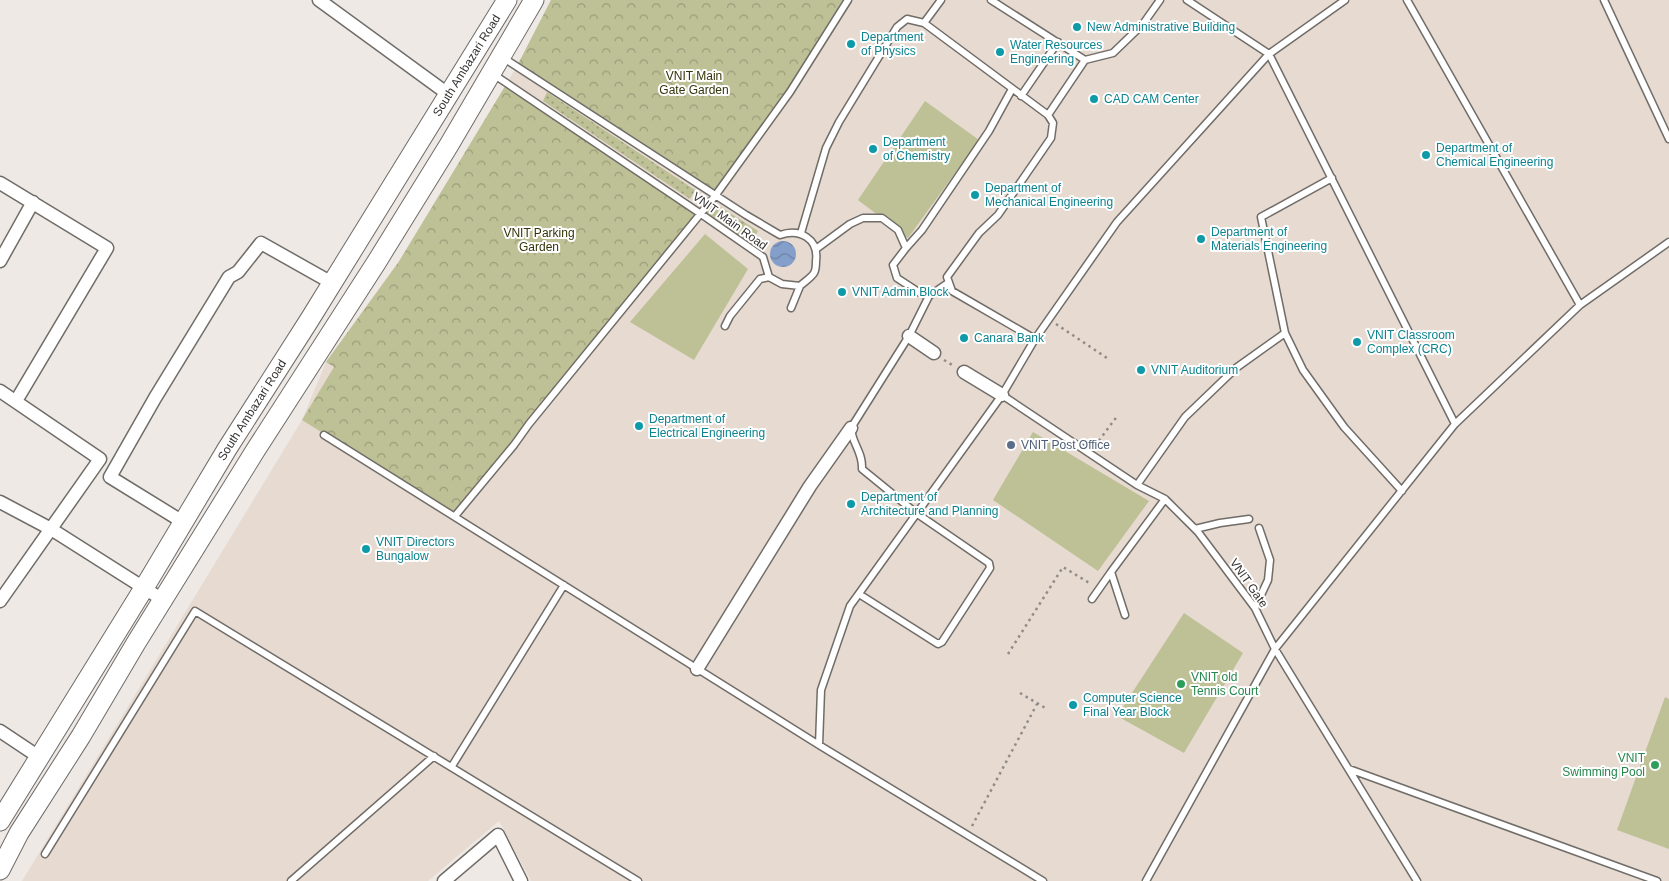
<svg xmlns="http://www.w3.org/2000/svg" width="1669" height="881" font-family="Helvetica,sans-serif">
  <style>
    .built { fill: #e6dad1 }
    .grass { fill: #bec095 }
    .park { fill: url(#park-crowns) }
    .garden { fill: url(#garden-dots) }
    .water { fill: url(#water-waves) }
    .lines { fill: none; stroke-linecap: round; stroke-linejoin: round }
    .service-casing { stroke: #706c68; stroke-width: 9 }
    .minor-casing { stroke: #706c68; stroke-width: 15 }
    .secondary-casing { stroke: #706c68; stroke-width: 21 }
    .path { stroke: #908c89; stroke-width: 2.5; stroke-dasharray: 2.5 4; stroke-linecap: butt }
    .service { stroke: #fff; stroke-width: 6 }
    .minor { stroke: #fff; stroke-width: 12 }
    .secondary { stroke: #fff; stroke-width: 19 }
    .culture-dot { fill: #0f9aa8; stroke: #fff; stroke-width: 2 }
    .service-dot { fill: #5c6f8a; stroke: #fff; stroke-width: 2 }
    .leisure-dot { fill: #2e9e5b; stroke: #fff; stroke-width: 2 }
    .labels { text-anchor: middle; stroke-width: 4; stroke-linejoin: round; paint-order: stroke }
    .culture-label { font-size: 12px; fill: #0d838f; stroke: #fff; text-anchor: start }
    .street-label { font-size: 12px; fill: #353331; stroke: #fff }
    .park-label { font-size: 12px; fill: #34340a; stroke: #fff }
    .service-label { font-size: 12px; fill: #4e5e75; stroke: #fff; text-anchor: start }
    .leisure-label { font-size: 12px; fill: #27864d; stroke: #fff; text-anchor: start }
  </style>
  <defs>
    <pattern id="park-crowns" width="20" height="18" patternUnits="userSpaceOnUse" patternTransform="scale(1.25)"><rect width="20" height="18" fill="#bec095"/><path d="M2 6a3 3 0 1 1 6 0M12 15a3 3 0 1 1 6 0" fill="none" stroke="#9b9d7a"/></pattern>
    <pattern id="garden-dots" width="8" height="8" patternUnits="userSpaceOnUse" patternTransform="scale(1.25)"><rect width="8" height="8" fill="#bec095"/><path d="M2 2h.1M6 6h.1" fill="none" stroke="#9b9d7a" stroke-width="1.8" stroke-linecap="round"/></pattern>
    <pattern id="water-waves" width="16" height="10" patternUnits="userSpaceOnUse" patternTransform="scale(1.25)"><rect width="16" height="10" fill="#849fca"/><path d="M0 5q4-4 8 0t8 0" fill="none" stroke="#6d82a5"/></pattern>
  </defs>
  <rect width="100%" height="100%" fill="#eee9e5"/>
  <path class="built" d="M551 0H1669V881H531L499 821 428 881H22L302 420 326 362 406 251 517 66Z"/>
  <path class="grass" d="M925 101 979 140 908 238 858 200Z
    M705 234 748 269 694 360 630 322Z
    M1033 432 1149 501 1098 571 993 500Z
    M1184 613 1243 653 1184 753 1117 716Z
    M1665 697 1669 699V849L1617 830Z"/>
  <path class="park" d="M551 0H848L826 36 715 196 517 66Z
    M507 83 701 214 455 516 302 420 334 367 326 362 398 263Z"/>
  <path class="garden" d="M547 92 695 190 690 199 543 101Z
    M715 203 758 231 751 244 706 212Z"/>
  <path class="water" d="M770 254a13 13 0 1 1 26 0a13 13 0 1 1-26 0Z"/>
  <g class="lines">
    <defs>
      <path id="service" d="M991 0 1085 60 1113 53 1143 24 1160 0
        M1187 0 1269 54 1455 424
        M1407 0 1580 305
        M1604 0 1669 139
        M924 23 1048 115 1053 123 1051 138 998 215 979 233 947 277 952 291 1035 339
        M493 74 701 214 763 257 769 277 782 284 800 286C804 282 811 278 814 273 816 270 816 264 816 261 819 239 800 228 780 235L746 215 502 57
        M1021 96 1058 42
        M1048 115 1085 60
        M1332 178 1261 217 1285 333 1303 370 1344 427 1402 491
        M801 233 826 148 839 122 897 27 907 19 924 23 941 0
        M906 248 922 230 989 131 1012 89
        M816 249 850 224 863 218H882L898 230 906 248 893 265 897 278 920 293 929 296 948 283
        M791 308 800 286
        M725 326 730 316 760 279 769 277
        M1002 395 1137 485 1165 499 1198 532 1255 608 1275 649 1417 881
        M324 435 819 745 1043 881
        M1137 485 1185 417 1236 368 1285 333
        M455 516 514 445 529 424 715 196 790 92 848 0
        M1195 529 1220 523 1249 519
        M859 594 938 644 942 642 990 568 989 563 916 513 862 469C863 452 852 444 851 428L909 336 929 296
        M1092 599 1111 572
        M1255 608 1268 580 1270 560 1259 528
        M1125 615 1111 572 1165 499
        M819 745 821 690 850 606 1002 395 1035 339 1117 222 1269 54 1345 0
        M452 766 564 585
        M1349 769 1657 881
        M45 854 195 611 638 881
        M291 881 434 756
        M1146 881 1275 649 1455 424 1580 305 1669 242"/>
      <path id="minor" d="M319 0 448 94
        M0 183 107 248 16 401
        M0 261 33 202
        M909 336 934 353
        M964 372 1002 395
        M0 391 100 459 0 601
        M0 502 51 529 163 600
        M183 522 110 477 155 398 229 277 238 272 261 243 332 283
        M697 669 810 486 851 428
        M0 731 39 757
        M444 881 498 835 521 881"/>
      <g id="secondary">
        <path id="s1" d="M0 821 144 588 227 449 310 319 507 0"/>
        <path d="M0 870 19 833 81 736 136 643 255 451 376 263 449 145 534 0"/>
      </g>
    </defs>
    <use href="#service" class="service-casing"/>
    <use href="#minor" class="minor-casing"/>
    <use href="#secondary" class="secondary-casing"/>
    <path class="path" d="M1056 324 1107 358
      M944 360 954 366
      M1095 446 1118 415
      M1008 654 1063 567 1091 584
      M1020 693 1047 709
      M972 826 1037 704"/>
    <use href="#service" class="service"/>
    <use href="#minor" class="minor"/>
    <use href="#secondary" class="secondary"/>
  </g>
  <g class="culture-dot">
    <circle cx="1077" cy="27" r="5"/>
    <circle cx="851" cy="44" r="5"/>
    <circle cx="1000" cy="52" r="5"/>
    <circle cx="1094" cy="99" r="5"/>
    <circle cx="873" cy="149" r="5"/>
    <circle cx="1426" cy="155" r="5"/>
    <circle cx="975" cy="195" r="5"/>
    <circle cx="1201" cy="239" r="5"/>
    <circle cx="842" cy="292" r="5"/>
    <circle cx="964" cy="338" r="5"/>
    <circle cx="1357" cy="342" r="5"/>
    <circle cx="1141" cy="370" r="5"/>
    <circle cx="639" cy="426" r="5"/>
    <circle cx="851" cy="504" r="5"/>
    <circle cx="366" cy="549" r="5"/>
    <circle cx="1073" cy="705" r="5"/>
  </g>
  <circle class="service-dot" cx="1011" cy="445" r="5"/>
  <g class="leisure-dot">
    <circle cx="1181" cy="684" r="5"/>
    <circle cx="1655" cy="765" r="5"/>
  </g>
  <g class="labels">
    <g class="culture-label">
      <text x="1087" y="31">New Administrative Building</text>
      <text x="861" y="41">Department<tspan x="861" dy="14">of Physics</tspan></text>
      <text x="1010" y="49">Water Resources<tspan x="1010" dy="14">Engineering</tspan></text>
      <text x="1104" y="103">CAD CAM Center</text>
      <text x="883" y="146">Department<tspan x="883" dy="14">of Chemistry</tspan></text>
      <text x="1436" y="152">Department of<tspan x="1436" dy="14">Chemical Engineering</tspan></text>
      <text x="985" y="192">Department of<tspan x="985" dy="14">Mechanical Engineering</tspan></text>
      <text x="1211" y="236">Department of<tspan x="1211" dy="14">Materials Engineering</tspan></text>
      <text x="852" y="296">VNIT Admin Block</text>
      <text x="1367" y="339">VNIT Classroom<tspan x="1367" dy="14">Complex (CRC)</tspan></text>
      <text x="974" y="342">Canara Bank</text>
      <text x="1151" y="374">VNIT Auditorium</text>
      <text x="649" y="423">Department of<tspan x="649" dy="14">Electrical Engineering</tspan></text>
      <text x="861" y="501">Department of<tspan x="861" dy="14">Architecture and Planning</tspan></text>
      <text x="376" y="546">VNIT Directors<tspan x="376" dy="14">Bungalow</tspan></text>
      <text x="1083" y="702">Computer Science<tspan x="1083" dy="14">Final Year Block</tspan></text>
    </g>
    <g class="street-label">
      <text dy="4" stroke="none"><textPath href="#s1" startOffset="888">South Ambazari Road</textPath></text>
      <text transform="translate(730 221) rotate(36)" y="4">VNIT Main Road</text>
      <text dy="4" stroke="none"><textPath href="#s1" startOffset="482">South Ambazari Road</textPath></text>
      <text transform="translate(1249 583) rotate(55)" y="4">VNIT Gate</text>
    </g>
    <g class="park-label">
      <text x="694" y="80">VNIT Main<tspan x="694" dy="14">Gate Garden</tspan></text>
      <text x="539" y="237">VNIT Parking<tspan x="539" dy="14">Garden</tspan></text>
    </g>
    <g class="service-label">
      <text x="1021" y="449">VNIT Post Office</text>
    </g>
    <g class="leisure-label">
      <text x="1191" y="681">VNIT old<tspan x="1191" dy="14">Tennis Court</tspan></text>
      <text x="1645" y="762" text-anchor="end">VNIT<tspan x="1645" dy="14">Swimming Pool</tspan></text>
    </g>
  </g>
</svg>
